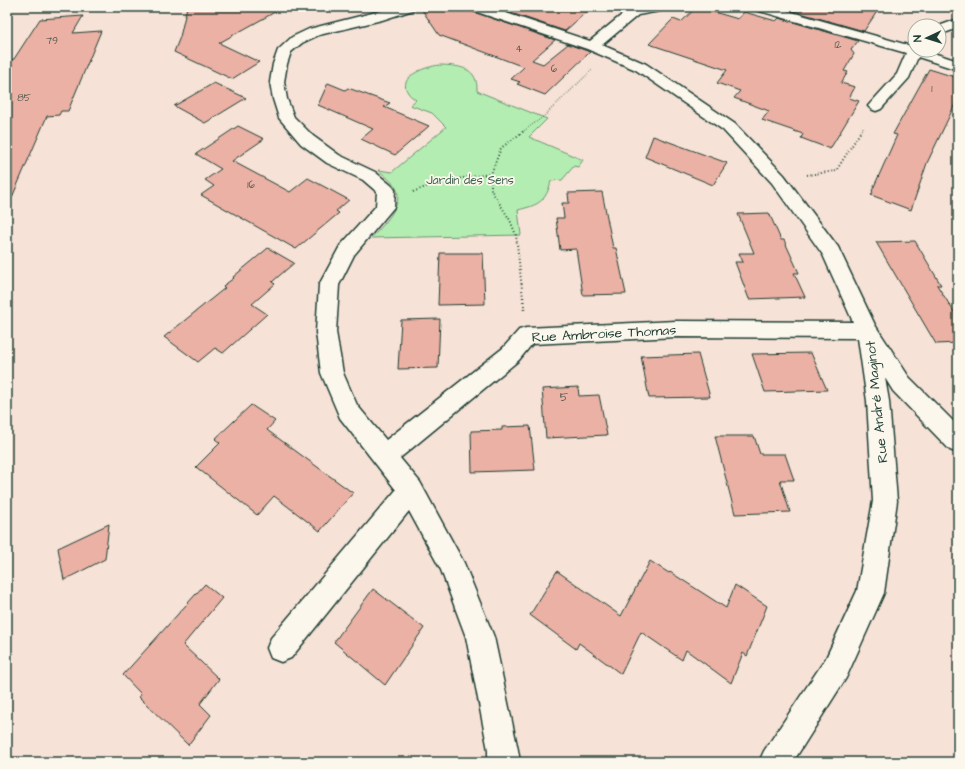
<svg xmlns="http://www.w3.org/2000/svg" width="965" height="769" font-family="'Architects Daughter',sans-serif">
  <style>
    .green { fill: #b4edb1; stroke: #6a9572 }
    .building { fill: #eab1a4; stroke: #1f3d34 }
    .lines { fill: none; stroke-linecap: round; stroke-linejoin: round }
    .minor-casing { stroke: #1f3d34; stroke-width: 3 }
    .path-far2 { stroke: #1f3d34; stroke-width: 1.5; stroke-dasharray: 0.5 2; stroke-linecap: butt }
    .path-far1 { stroke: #1f3d34; stroke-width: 2; stroke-dasharray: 1 2.5; stroke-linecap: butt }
    .path { stroke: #1f3d34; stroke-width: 2.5; stroke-dasharray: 1 3; stroke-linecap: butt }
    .minor { fill: #fbf7ec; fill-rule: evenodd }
    .labels { text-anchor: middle; stroke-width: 3.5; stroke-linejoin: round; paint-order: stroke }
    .far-number-label { font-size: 10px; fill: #525a50 }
    .far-park-label { font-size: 12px; fill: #3d604d; stroke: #fbf7ec }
    .number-label { font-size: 12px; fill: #525a50 }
    .street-label { font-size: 14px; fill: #1f3d34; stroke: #fbf7ec }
  </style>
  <rect width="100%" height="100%" fill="#f6e2d6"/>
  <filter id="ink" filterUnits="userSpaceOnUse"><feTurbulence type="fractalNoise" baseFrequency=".025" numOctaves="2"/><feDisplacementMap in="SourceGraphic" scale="8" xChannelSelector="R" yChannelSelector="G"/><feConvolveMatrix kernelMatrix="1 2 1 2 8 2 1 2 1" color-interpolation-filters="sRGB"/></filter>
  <g filter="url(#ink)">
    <path class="green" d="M442 65C461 66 478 68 477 91L547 119 529 137 583 160 578 167 574 166 562 180 551 181C546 202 538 205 518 210L521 235 371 238C381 228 405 204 396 188 392 181 384 175 378 170L392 172 446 127 432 113 410 105 416 100C414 98 410 96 409 94 394 76 430 65 442 65Z"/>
    <path class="building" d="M187 7H284L219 43 259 62 232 79 174 52 180 37Z
      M420 7H468L471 11 555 40 532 60 543 64 568 44 590 52 545 95 517 84 520 82 511 79 524 67 439 35Z
      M493 7H592L565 31Z
      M697 7 738 19 744 12 776 21 779 18 858 41 851 50 854 54 844 71 848 72 841 83 855 87 849 98 859 101 830 149 801 138 803 134 762 120 769 111 734 98 740 91 717 83 727 70 649 44 673 19 681 22Z
      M788 7H880L864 31 786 9Z
      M83 16 73 33 101 31 68 111H61L59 115 47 116 7 209V60L14 59 40 19Z
      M929 69 958 78V98L927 163 911 210 871 195 873 192 872 191 897 135 893 134Z
      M214 83 246 98 205 123 174 106Z
      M328 83 345 90 348 88 390 103 384 107 429 126 395 155 361 139 373 129 318 105Z
      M238 126 264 139 232 161 290 192 308 178 349 200 336 211 339 213 296 249 201 195 214 186 205 180 221 169 196 154Z
      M653 136 727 163 713 185 645 157Z
      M602 192 613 248H616L626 294 583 295 576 249 560 250 556 218H564L562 203H569L568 193Z
      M769 213 781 240H784L799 273H794L805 297 749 299 735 262H743L739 253H754L738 214Z
      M915 241 941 285H937L958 318V343L936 344 876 242Z
      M268 248 294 263 272 282 275 284 252 304 267 314 223 353 215 348 198 362 164 337 225 288 223 286 234 278 233 277Z
      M440 253H483L485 304 438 305Z
      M440 319 438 368 398 369 401 320Z
      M811 353 827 390 765 392 752 354Z
      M698 354 710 397 649 398 641 356Z
      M578 387 579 396 599 395 607 435 546 438 542 389Z
      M251 405 275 421 267 430 353 493 320 531 274 496 257 515 196 467 220 443 215 439Z
      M530 426 535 470 472 472 471 431 502 430V427Z
      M715 436H754L760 454H785L794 480H780L790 512 735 514Z
      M109 524 105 559 64 580 58 548Z
      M650 561 669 573 670 572 726 608 735 585 767 606 747 656 743 653 731 683 686 650 682 660 641 632 621 674 579 643 576 649 530 615 557 571 621 616Z
      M205 584 222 598 183 645 219 679 200 704 211 715 188 745 139 697 141 694 123 675Z
      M373 589 424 628 385 685 334 642Z"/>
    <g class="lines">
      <defs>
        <path id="minor" d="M396 7H415L413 10 382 20 319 35 302 43 291 52 287 64 284 82 287 99 294 117 313 136 339 155 375 172 392 186 395 190 394 207 354 255 339 285 336 332 343 373 357 405 386 440 503 348 519 330 526 328 676 321 853 322 823 255 772 183 723 130 636 70 587 49 471 10 469 7H488L590 41 629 9 640 7H667L665 10 638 15 602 45 646 64 735 124 784 175 838 247 875 325 909 377 958 426V453L950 450 893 391 885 378 889 401 897 501 884 593 846 678 793 762H759L764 751 826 658 857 591 873 501 867 401 858 338 676 337 532 344 519 360 400 458 420 482 464 563 494 637 518 750 520 762H488V750L466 637 441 570 409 511 291 658 281 662 271 658 267 648 271 638 396 490 340 418 321 373 316 332 319 285 340 246 376 206 377 192 363 180 327 163 301 144 279 118 273 99 270 82 273 64 278 50 292 37 309 29Z
          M754 7H774L911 46 915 45V50H924L958 61V70L918 57 909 78 881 109 876 111 871 109 868 106 897 74 906 53 756 10Z
          M958 19V28L939 35V26Z"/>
      </defs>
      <use href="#minor" class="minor-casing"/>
      <path class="path-far2" d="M522 132 543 117 592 70
        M860 132 864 126"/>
      <path class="path-far1" d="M807 175 836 171 861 131
        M413 192 441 181 491 174
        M523 298 516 235 510 220 491 190V174L501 148 524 131"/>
      <path class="path" d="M523 297 524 310"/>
      <use href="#minor" class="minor"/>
    </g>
  </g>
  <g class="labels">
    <g class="far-number-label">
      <text x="52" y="44">79</text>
      <text x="838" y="48">12</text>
      <text x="519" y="52">4</text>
      <text x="554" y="72">6</text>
      <text x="932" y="92">1</text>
      <text x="24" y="101">85</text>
      <text x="251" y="188">16</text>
    </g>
    <g class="far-park-label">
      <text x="470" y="184">Jardin des Sens</text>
    </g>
    <g class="number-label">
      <text x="564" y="401">5</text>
    </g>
    <g class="street-label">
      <text transform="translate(604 333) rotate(-3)" y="5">Rue Ambroise Thomas</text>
      <text transform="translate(876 402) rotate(-96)" y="5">Rue André Maginot</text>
    </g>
  </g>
  <rect width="965" height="769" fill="none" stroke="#fbf7ec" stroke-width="24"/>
  <rect x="12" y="12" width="941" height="745" fill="none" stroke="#1f3d34" stroke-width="1.5" filter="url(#ink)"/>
  <g transform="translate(927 38) rotate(266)"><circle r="19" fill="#fbf7ec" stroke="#a3ada2"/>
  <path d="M0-3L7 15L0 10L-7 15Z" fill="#1f3d34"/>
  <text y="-6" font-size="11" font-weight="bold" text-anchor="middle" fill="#1f3d34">N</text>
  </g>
</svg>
